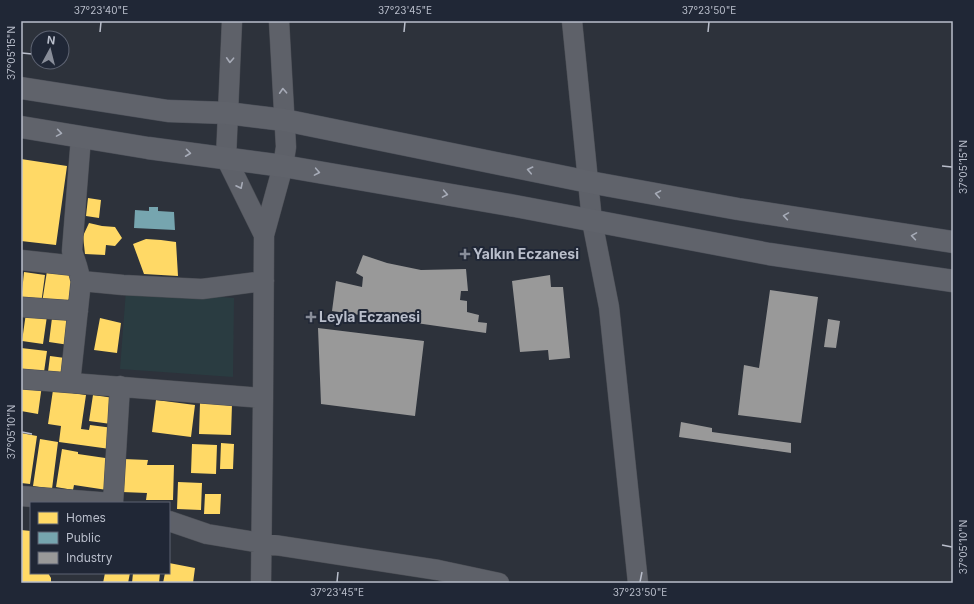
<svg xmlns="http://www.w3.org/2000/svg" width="974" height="604" font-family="Inter,sans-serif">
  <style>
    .green { fill: #2a3c41 }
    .homes { fill: #ffd966 }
    .public { fill: #76a5af }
    .industry { fill: #999 }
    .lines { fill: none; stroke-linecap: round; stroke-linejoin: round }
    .minor-casing { stroke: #4a4d54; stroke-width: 21 }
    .major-casing { stroke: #4b4f58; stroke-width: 23 }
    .minor { stroke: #5e6169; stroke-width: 20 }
    .major { stroke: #60636b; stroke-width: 22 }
    .oneway { stroke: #a7abb7 }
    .oneway2 { stroke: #a7acb8 }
    .ticks { fill: none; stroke: #b9becb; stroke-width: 1.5 }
    .poi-dot { fill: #888d99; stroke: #202736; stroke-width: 1.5 }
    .labels { text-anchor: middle; stroke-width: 4; stroke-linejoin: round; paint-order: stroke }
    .poi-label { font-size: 14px; font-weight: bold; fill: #b9becb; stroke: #202736; text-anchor: start }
    .neatline { fill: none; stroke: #b9becb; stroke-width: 1.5 }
    .ticks-label { font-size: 10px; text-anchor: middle; fill: #b9becb }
  </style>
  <rect width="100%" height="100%" fill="#2d323b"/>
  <path class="green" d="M126 290 234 298 233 377 120 369Z"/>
  <path class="homes" d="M21 159 67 166 56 245 21 241Z
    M88 198 101 200 99 218 86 216Z
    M89 223 102 226 115 227 122 238 115 246 106 245 105 255 85 254 83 236Z
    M146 239 161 240 176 242 178 276 144 274 133 244Z
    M47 271 74 275 70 307 42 303Z
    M24 272 45 275 41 304 21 302Z
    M26 313 47 316 43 344 22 341Z
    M52 318 72 321 69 345 49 342Z
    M100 318 121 323 117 353 94 350Z
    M21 348 47 351 44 372 21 369Z
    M50 356 65 358 62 374 48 372Z
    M22 382 42 385 38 414 21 411V391Z
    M53 390 86 395 81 429 89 430 90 425 113 428 110 449 59 442 61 426 48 424Z
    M93 395 114 398 111 424 89 421Z
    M156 400 195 405 191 437 152 432Z
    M200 403 232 404 231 435 199 434Z
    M21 433 37 436 30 484 21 483Z
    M40 439 58 442 52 489 33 486Z
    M221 443 234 444 233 469H220Z
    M192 444 217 445 216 474 191 473Z
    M62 449 78 452V454L112 459 107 490 74 485 73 490 56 487Z
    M123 459 148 460 147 465H174L173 500H146L147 493 122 492Z
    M178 482 202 483 201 510 177 509Z
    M205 494H221L220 514H204Z
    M21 530 31 531V573H48L51 578V583H21Z
    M169 563 195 568 193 583H163L165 573H169Z
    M105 573H130L128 583H103Z
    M133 573H160L159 583H132Z"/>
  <path class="public" d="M149 207H158V211L174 212 175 230 134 228 135 210 149 211Z"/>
  <path class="industry" d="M363 255 387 263 421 270 466 269 468 291H461L460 300 467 301V312L479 315 478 322 487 323 486 333 332 311 336 281 362 287 363 277 356 273Z
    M550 275 551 287H563L570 358 549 360 548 350 520 352 512 281Z
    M770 290 818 297 801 423 738 415 744 365 759 368Z
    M828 319 840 321 836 348 824 347Z
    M318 328 424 341 415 416 321 404Z
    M681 422 712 428V432L791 443V453L679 437Z"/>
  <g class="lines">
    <defs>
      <path id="minor" d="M232 21 226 158 264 235 283 166 286 147 279 21
        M572 21 592 221 609 307 638 583
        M21 260 77 266
        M81 281 123 285 202 289 264 281
        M21 307 78 311
        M21 379 263 398
        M70 383 81 281 77 266 72 251 81 137
        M21 496 112 503
        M113 503 120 386
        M169 521 207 534 262 543 438 570 499 583
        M261 583 263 398 264 235"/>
      <path id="major" d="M21 88 168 111 227 113 284 120 589 182 738 209 953 242
        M21 127 148 148 283 166 515 206 769 254 953 281"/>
    </defs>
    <use href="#minor" class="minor-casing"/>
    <use href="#major" class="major-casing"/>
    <use href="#minor" class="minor"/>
    <use href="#major" class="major"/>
  </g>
  <defs><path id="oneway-chevron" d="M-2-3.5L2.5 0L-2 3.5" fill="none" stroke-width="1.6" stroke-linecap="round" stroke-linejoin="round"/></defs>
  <g class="oneway">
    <use href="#oneway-chevron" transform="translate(230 60) rotate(93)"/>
    <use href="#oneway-chevron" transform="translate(283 91) rotate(-93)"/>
    <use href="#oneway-chevron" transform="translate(240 186) rotate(64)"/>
  </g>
  <g class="oneway2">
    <use href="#oneway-chevron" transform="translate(59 133) rotate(9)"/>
    <use href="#oneway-chevron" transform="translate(188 153) rotate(7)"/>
    <use href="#oneway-chevron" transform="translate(530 170) rotate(-168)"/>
    <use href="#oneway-chevron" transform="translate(317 172) rotate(10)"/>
    <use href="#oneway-chevron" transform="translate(445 194) rotate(10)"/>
    <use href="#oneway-chevron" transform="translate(658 194) rotate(-170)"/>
    <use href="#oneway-chevron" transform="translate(786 216) rotate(-171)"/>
    <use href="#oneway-chevron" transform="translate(914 236) rotate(-171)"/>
  </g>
  <path class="ticks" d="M100 32 101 22M404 32 405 22M708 32 709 22M22 53 32 54M942 166 952 167M22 432 32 434M942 545 952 547M337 582 338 572M640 582 642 572"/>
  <g class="poi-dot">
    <path d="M463 248h4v4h4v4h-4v4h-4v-4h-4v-4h4z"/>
    <path d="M309 311h4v4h4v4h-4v4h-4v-4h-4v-4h4z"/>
  </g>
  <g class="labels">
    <g class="poi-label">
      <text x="473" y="259">Yalkın Eczanesi</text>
      <text x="319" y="322">Leyla Eczanesi</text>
    </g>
  </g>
  <rect width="974" height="604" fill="none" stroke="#202736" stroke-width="44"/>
  <rect x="30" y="502" width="140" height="72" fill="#202736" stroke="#5d6372"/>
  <rect x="38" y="512" width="20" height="12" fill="#ffd966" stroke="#5d6372"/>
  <text x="66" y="522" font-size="12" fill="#b9becb">Homes</text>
  <rect x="38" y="532" width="20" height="12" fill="#76a5af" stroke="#5d6372"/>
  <text x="66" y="542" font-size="12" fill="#b9becb">Public</text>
  <rect x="38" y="552" width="20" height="12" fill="#999999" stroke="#5d6372"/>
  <text x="66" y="562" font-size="12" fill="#b9becb">Industry</text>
  <g transform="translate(50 50) rotate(7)"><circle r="19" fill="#202736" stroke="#5d6372"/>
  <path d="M0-3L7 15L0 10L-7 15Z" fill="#888d99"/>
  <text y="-6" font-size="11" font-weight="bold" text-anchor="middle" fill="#b9becb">N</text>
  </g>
  <rect x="22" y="22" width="930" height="560" class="neatline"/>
  <g class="ticks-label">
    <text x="101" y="14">37°23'40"E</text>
    <text x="405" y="14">37°23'45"E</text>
    <text x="709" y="14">37°23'50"E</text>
    <text transform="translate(11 53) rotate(-90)" y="4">37°05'15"N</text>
    <text transform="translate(963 167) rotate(-90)" y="4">37°05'15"N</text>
    <text transform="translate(11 432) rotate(-90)" y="4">37°05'10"N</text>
    <text transform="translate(963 547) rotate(-90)" y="4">37°05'10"N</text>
    <text x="337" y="596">37°23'45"E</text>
    <text x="640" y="596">37°23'50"E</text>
  </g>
</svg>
